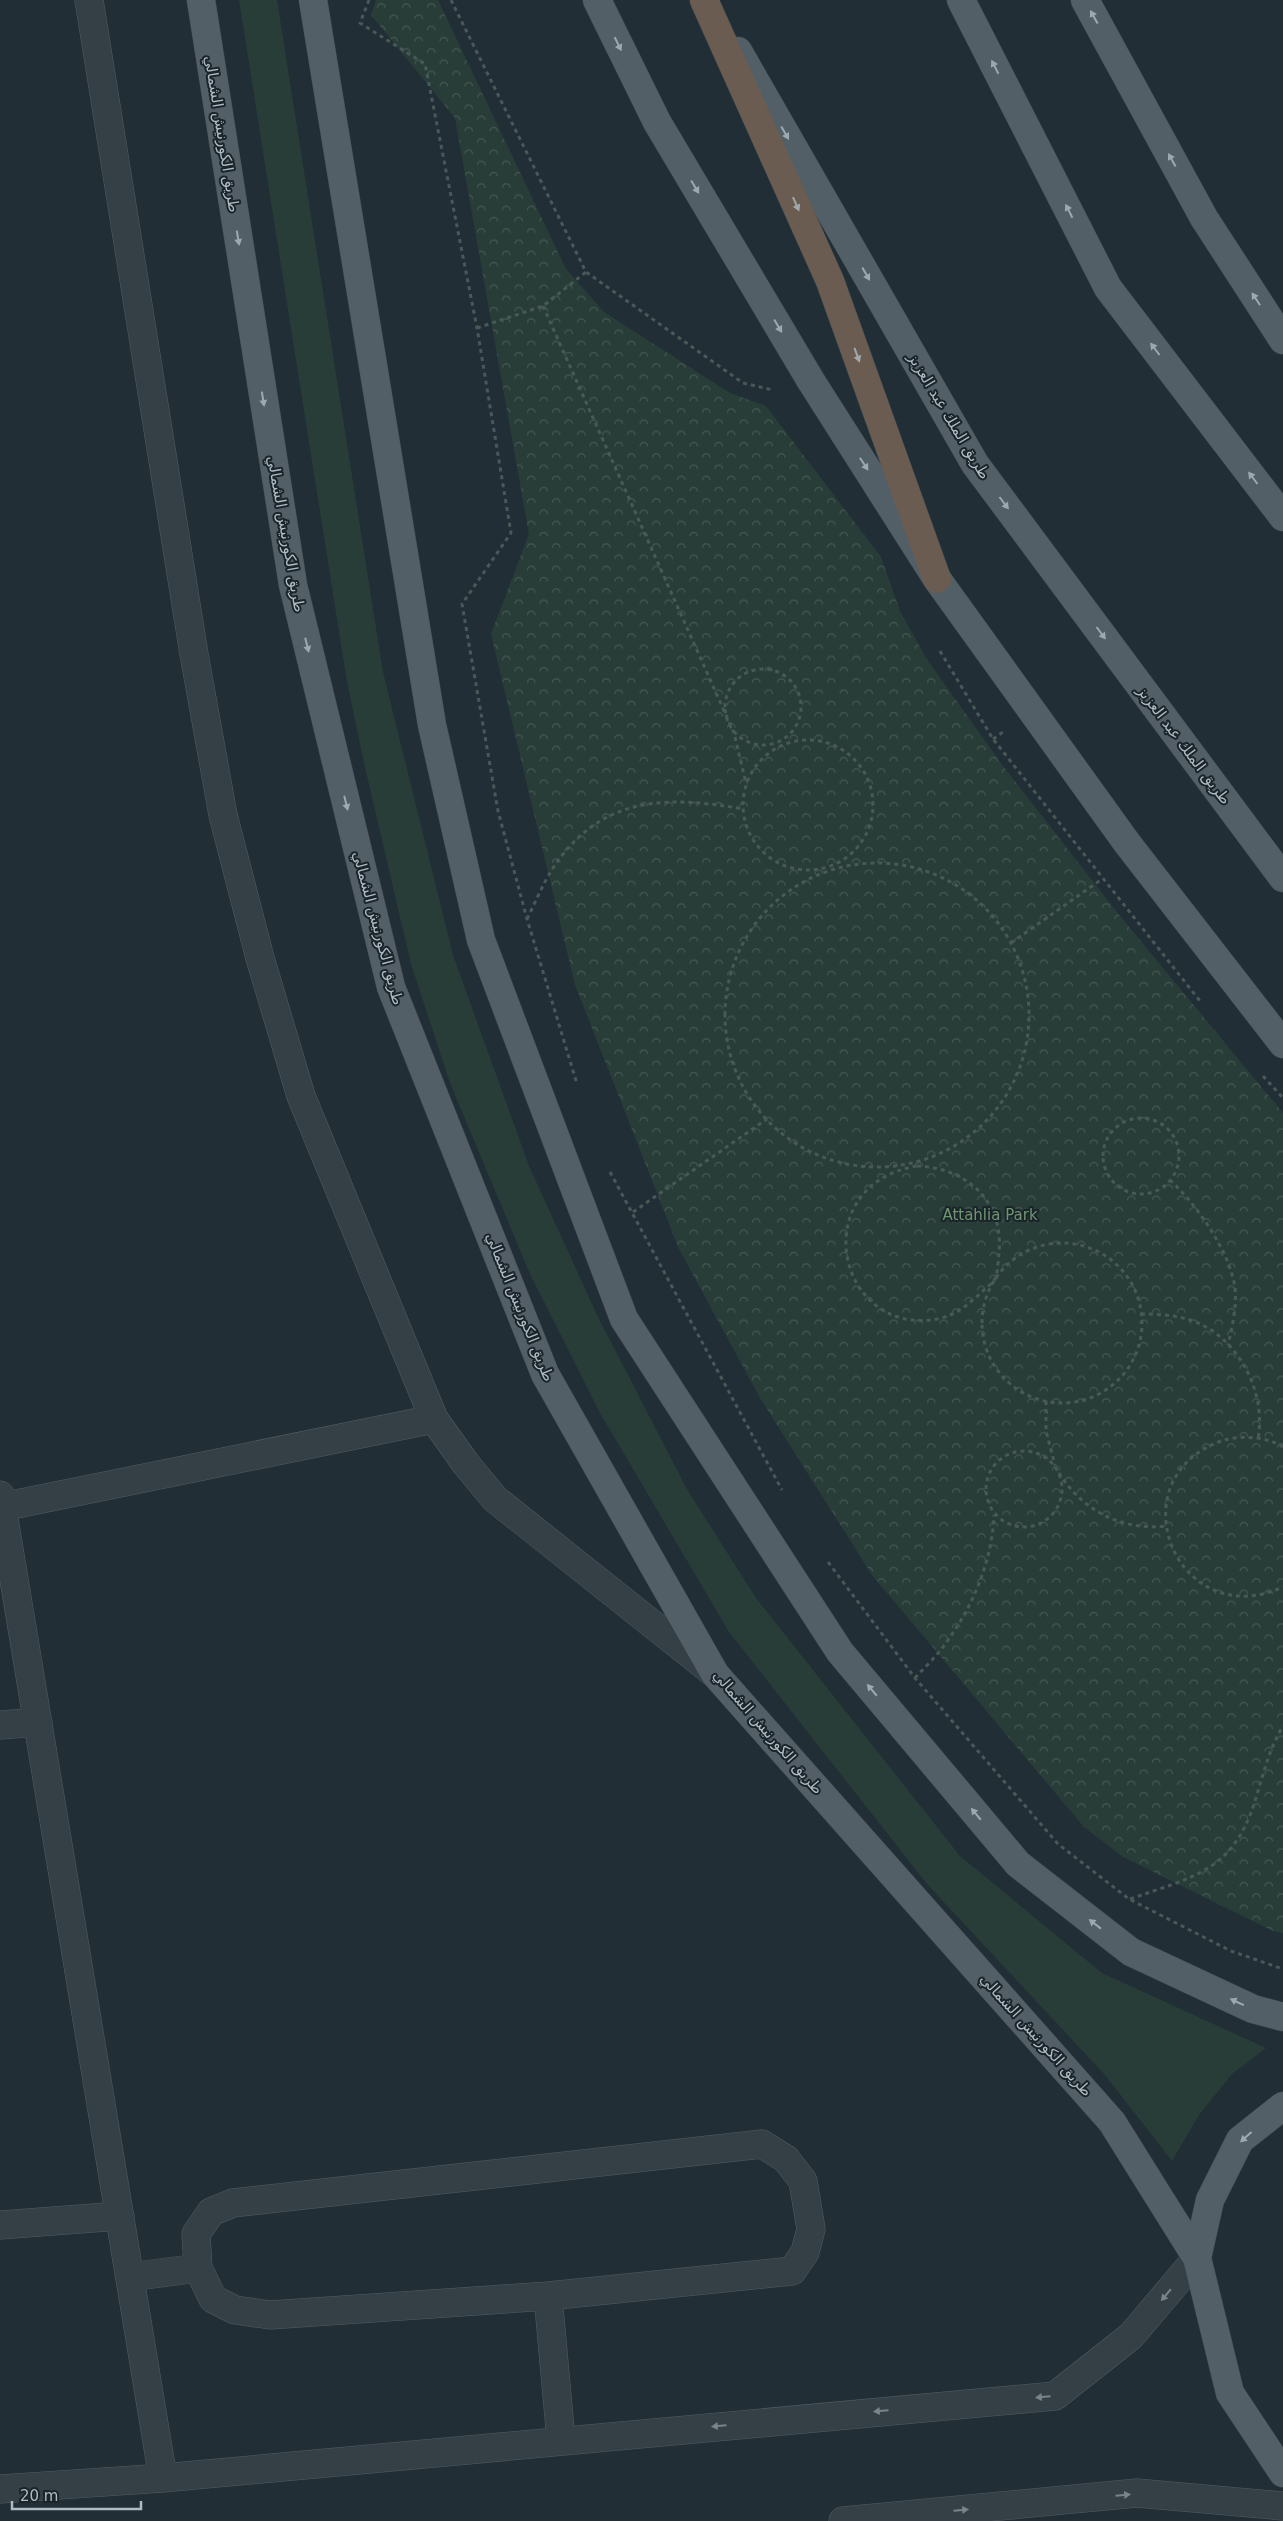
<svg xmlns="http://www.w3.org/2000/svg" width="1283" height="2521" font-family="'DejaVu Sans','Noto Naskh Arabic',sans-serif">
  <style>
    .grass { fill: #293d38 }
    .park { fill: url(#park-crowns) }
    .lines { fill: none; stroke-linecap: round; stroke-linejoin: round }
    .minor-casing { stroke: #525d63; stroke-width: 29 }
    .major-casing { stroke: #414b52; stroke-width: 29 }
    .highway-casing { stroke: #3f4a50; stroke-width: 29 }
    .path { stroke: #485958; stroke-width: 3; stroke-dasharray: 4 4; stroke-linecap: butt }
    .minor { stroke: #353f46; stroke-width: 28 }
    .major { stroke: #535f66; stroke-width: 28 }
    .highway { stroke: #6b5c52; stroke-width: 28 }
    .oneway { fill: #9da9b0 }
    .oneway2 { fill: #a1a8ac }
    .oneway3 { fill: #78838a }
    .labels { text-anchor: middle; stroke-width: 4; stroke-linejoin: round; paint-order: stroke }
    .street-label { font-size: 15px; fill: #afbbc2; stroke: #1a242a }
    .park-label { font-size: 15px; fill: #709670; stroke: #1a242a }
  </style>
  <defs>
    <pattern id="park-crowns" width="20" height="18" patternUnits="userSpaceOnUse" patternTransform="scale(1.25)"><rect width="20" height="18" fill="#293d38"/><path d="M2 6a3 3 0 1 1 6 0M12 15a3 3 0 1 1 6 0" fill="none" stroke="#465753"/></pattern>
  </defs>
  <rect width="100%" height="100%" fill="#212e35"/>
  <path class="grass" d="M239 0H277L383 672 453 955 529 1166 598 1317 688 1491 756 1598 960 1856 1102 1973 1266 2048 1232 2074 1199 2115 1172 2161 1105 2075 927 1884 729 1632 600 1413 530 1274 450 1083 411 964 364 763 347 682Z"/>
  <path class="park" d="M376 0H438L566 269 604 312 730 393 766 406 881 557 900 611 926 658 1003 766 1120 916 1283 1113V1933L1273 1931 1123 1857 1084 1827 872 1575 760 1398 679 1249 575 985 491 634 529 534 455 118 371 15Z"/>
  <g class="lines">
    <defs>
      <path id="minor" d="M89 0 194 654 223 815 260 958 301 1096 434 1419 466 1464 495 1499 715 1674
        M0 1495 163 2478
        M2 1507 434 1419
        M0 1725 38 1722
        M0 2225 120 2216
        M130 2277 198 2268
        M548 2296 270 2315 235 2310 213 2299 198 2268 196 2234 211 2212 233 2203 762 2144 786 2159 803 2181 811 2229 805 2252 792 2271 548 2296 561 2440
        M0 2489 163 2478 1055 2396 1131 2336 1197 2258
        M843 2521 1137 2493 1283 2506"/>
      <path id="major" d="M201 0 293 585 391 987 545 1374 715 1674 1112 2122 1197 2258 1230 2393 1283 2473
        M313 0 432 725 481 940 624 1319 840 1652 1018 1864 1131 1952 1253 2009 1283 2017
        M597 0 657 122 811 381 937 579 1127 843 1283 1044
        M961 0 1108 288 1283 517
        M1085 0 1204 218 1283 340
        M738 51 975 464 1283 878
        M1197 2258 1210 2200 1240 2140 1283 2106"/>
      <path id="highway" d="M704 0 830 281 937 579"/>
    </defs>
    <use href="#minor" class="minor-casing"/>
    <use href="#major" class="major-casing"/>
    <use href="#highway" class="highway-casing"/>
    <path class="path" d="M369 0 360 23 425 64 477 328 511 533 462 604 498 811 527 919 577 1084
      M451 0 586 272 743 383 773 390
      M543 306 734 733 746 783
      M477 328 543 306 586 272
      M940 651 993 739 1200 1001
      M725 707a38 38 0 1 1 76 0a38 38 0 1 1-76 0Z
      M993 739 1003 732
      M743 805a65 65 0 1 1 130 0a65 65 0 1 1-130 0Z
      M725 1015a152 152 0 1 1 304 0a152 152 0 1 1-304 0Z
      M527 919C535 903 542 886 551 871 599 796 664 795 743 809
      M1011 943 1102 879
      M1263 1076 1283 1098
      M1103 1156a38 38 0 1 1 76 0a38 38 0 1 1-76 0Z
      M917 1166C966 1168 1004 1200 999 1253 998 1261 998 1272 995 1279 993 1283 987 1287 984 1290 970 1303 957 1315 937 1319 837 1337 804 1185 917 1166Z
      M610 1172 782 1490
      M1170 1180C1196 1204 1230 1251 1235 1288 1237 1307 1232 1327 1228 1345
      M633 1212 767 1119
      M982 1323a80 80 0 1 1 160 0a80 80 0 1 1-160 0Z
      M1141 1314C1156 1314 1173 1315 1187 1319 1236 1333 1267 1390 1258 1439
      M1046 1401V1431L1055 1465
      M1283 1447C1266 1436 1239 1435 1221 1441 1114 1480 1177 1635 1283 1587
      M986 1489a38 38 0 1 1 76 0a38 38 0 1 1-76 0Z
      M1059 1473C1082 1510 1121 1531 1166 1526
      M828 1562 915 1678 1058 1844 1129 1899 1231 1951 1283 1969
      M915 1678C926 1666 939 1654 948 1640 974 1604 992 1560 994 1515
      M1130 1899C1192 1877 1233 1872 1255 1801 1263 1775 1269 1749 1283 1726"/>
    <use href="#minor" class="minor"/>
    <use href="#major" class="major"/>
    <use href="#highway" class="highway"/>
  </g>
  <defs><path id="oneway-solid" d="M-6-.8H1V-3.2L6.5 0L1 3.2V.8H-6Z" transform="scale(1.25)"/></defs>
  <g class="oneway">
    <use href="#oneway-solid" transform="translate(1094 17) rotate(-119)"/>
    <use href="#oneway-solid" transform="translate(618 44) rotate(64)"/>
    <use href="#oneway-solid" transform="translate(995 67) rotate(-117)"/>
    <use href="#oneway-solid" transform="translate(785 133) rotate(60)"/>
    <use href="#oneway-solid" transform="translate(1172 160) rotate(-119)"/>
    <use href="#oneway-solid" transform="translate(695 187) rotate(59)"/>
    <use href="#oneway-solid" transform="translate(1069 211) rotate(-117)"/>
    <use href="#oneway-solid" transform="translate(238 238) rotate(81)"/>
    <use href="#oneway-solid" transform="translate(866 274) rotate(60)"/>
    <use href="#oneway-solid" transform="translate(1256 299) rotate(-123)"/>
    <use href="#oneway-solid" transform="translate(778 326) rotate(59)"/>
    <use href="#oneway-solid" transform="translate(1155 349) rotate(-127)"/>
    <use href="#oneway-solid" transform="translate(263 399) rotate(81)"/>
    <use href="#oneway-solid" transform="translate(864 464) rotate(57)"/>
    <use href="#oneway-solid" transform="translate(1253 478) rotate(-127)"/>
    <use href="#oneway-solid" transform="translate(1004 503) rotate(53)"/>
    <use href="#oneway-solid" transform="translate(1101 633) rotate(53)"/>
    <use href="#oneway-solid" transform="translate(307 645) rotate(76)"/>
    <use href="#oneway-solid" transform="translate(346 803) rotate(76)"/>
    <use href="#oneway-solid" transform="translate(872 1690) rotate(-130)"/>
    <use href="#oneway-solid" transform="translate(976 1814) rotate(-130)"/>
    <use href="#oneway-solid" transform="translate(1095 1924) rotate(-142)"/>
    <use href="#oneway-solid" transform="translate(1237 2002) rotate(-155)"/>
    <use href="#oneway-solid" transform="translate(1246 2137) rotate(138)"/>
  </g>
  <g class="oneway2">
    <use href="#oneway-solid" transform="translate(796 204) rotate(66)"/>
    <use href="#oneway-solid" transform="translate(857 355) rotate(70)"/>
  </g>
  <g class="oneway3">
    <use href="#oneway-solid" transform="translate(1166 2295) rotate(130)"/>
    <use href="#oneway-solid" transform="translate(1043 2397) rotate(175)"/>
    <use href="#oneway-solid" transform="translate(881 2411) rotate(175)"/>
    <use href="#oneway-solid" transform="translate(719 2426) rotate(175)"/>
    <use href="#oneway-solid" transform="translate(1123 2495) rotate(-5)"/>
    <use href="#oneway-solid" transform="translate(961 2510) rotate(-5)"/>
  </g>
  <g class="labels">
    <g class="street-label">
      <text transform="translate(222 134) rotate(81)" y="5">طريق الكورنيش الشمالي</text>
      <text transform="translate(949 416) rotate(59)" y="5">طريق الملك عبد العزيز</text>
      <text transform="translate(286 534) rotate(80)" y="5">طريق الكورنيش الشمالي</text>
      <text transform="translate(1184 745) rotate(53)" y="5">طريق الملك عبد العزيز</text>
      <text transform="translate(378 928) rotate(75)" y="5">طريق الكورنيش الشمالي</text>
      <text transform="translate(520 1307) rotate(68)" y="5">طريق الكورنيش الشمالي</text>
      <text transform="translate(768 1732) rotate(49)" y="5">طريق الكورنيش الشمالي</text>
      <text transform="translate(1036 2035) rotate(48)" y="5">طريق الكورنيش الشمالي</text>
    </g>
    <g class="park-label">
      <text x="990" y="1220">Attahlia Park</text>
    </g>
  </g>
  <path d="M12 2501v8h129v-8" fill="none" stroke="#afbbc2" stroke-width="2.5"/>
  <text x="20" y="2501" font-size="15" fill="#afbbc2" stroke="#1a242a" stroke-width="4" paint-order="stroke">20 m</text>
</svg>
